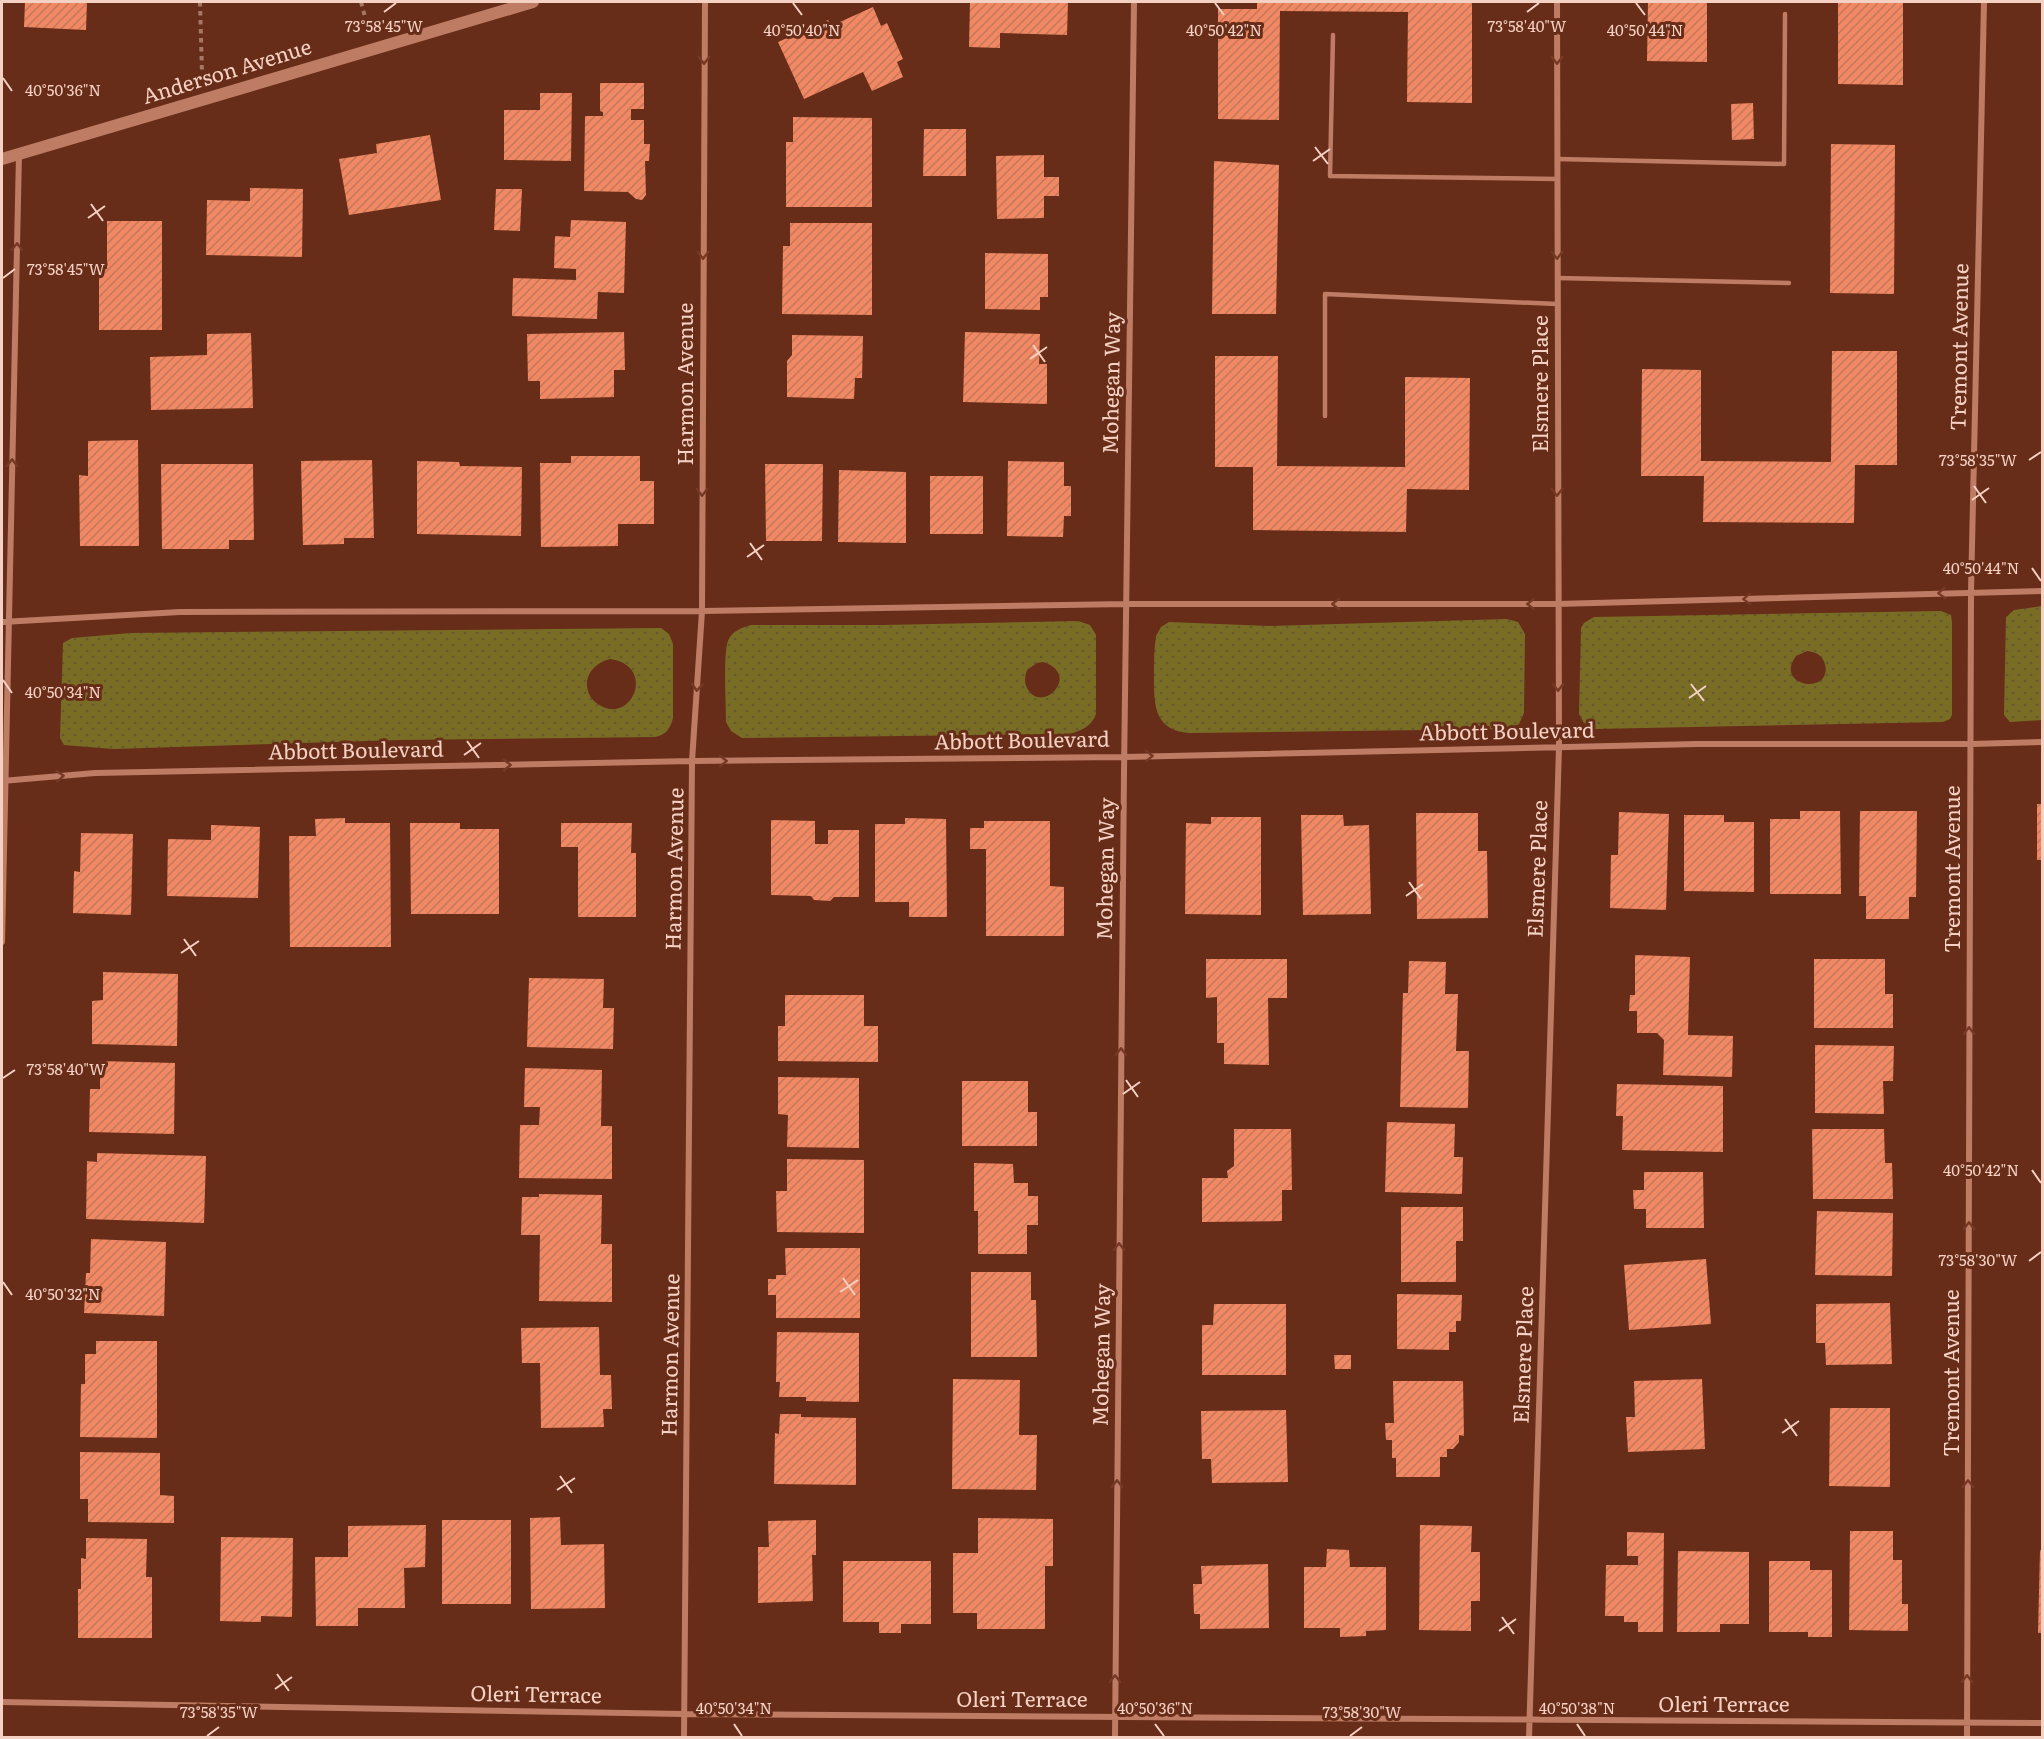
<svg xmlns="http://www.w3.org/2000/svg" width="2044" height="1739" font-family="Literata,serif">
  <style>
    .grass { fill: url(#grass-dots); fill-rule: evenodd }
    .building { fill: url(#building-hatch) }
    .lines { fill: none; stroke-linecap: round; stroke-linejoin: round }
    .path { stroke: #a77765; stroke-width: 4; stroke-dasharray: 4.5 4.5; stroke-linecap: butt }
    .lane { stroke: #bf7c65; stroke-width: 4.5 }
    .street { stroke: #bf7c65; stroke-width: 6 }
    .secondary { stroke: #bf7c65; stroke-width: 12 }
    .oneway { stroke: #753924 }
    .ticks { fill: none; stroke: #f5d1c4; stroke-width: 2 }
    .labels { text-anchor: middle; stroke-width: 6; stroke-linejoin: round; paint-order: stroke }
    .street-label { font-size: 21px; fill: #f5d1c4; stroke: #682d18 }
    .ticks-label { font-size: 15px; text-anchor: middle; fill: #f5d1c4; stroke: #682d18; stroke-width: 6; stroke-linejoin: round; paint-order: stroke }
  </style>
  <defs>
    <pattern id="grass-dots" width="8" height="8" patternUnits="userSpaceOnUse" patternTransform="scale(1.5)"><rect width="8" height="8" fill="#796d25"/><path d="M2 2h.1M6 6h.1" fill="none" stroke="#64582f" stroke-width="1.8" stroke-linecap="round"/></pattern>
    <pattern id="building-hatch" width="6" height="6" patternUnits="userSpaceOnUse" patternTransform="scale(1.5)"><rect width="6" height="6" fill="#f08863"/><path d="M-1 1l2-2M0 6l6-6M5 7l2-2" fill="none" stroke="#c67659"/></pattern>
  </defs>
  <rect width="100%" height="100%" fill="#682d18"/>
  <path class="grass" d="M2042 606V720L2010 722 2004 715 2006 617 2014 610Z
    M1941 611 1951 615 1952 622V715L1950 719 1943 722 1594 729 1584 723 1579 714 1581 628 1584 623 1594 617ZM1807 651C1816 652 1822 655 1825 664 1833 696 1773 687 1796 656Z
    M1507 619 1518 622 1525 634 1524 707V713L1519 724 1507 729 1190 733C1153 731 1154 704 1154 674 1154 662 1154 649 1156 636L1161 627 1169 622 1269 626Z
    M1078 621 1090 625 1096 635V714C1092 726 1081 731 1069 734L742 738 731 731 726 722C726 705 723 654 728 641 732 631 741 628 751 625H884ZM1043 662C1082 674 1042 716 1027 688 1024 682 1025 676 1027 670L1037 663Z
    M661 628 669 634 673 644V718C670 729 666 735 655 737L400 740 113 749 64 745 60 738 63 643 72 638 131 633ZM610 659C655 665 634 721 603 707 597 704 592 700 589 694 582 677 594 663 610 659Z"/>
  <path class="building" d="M25 2H87L86 30 24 27Z
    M970 2H1068L1067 35 1000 33V48L969 47Z
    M1257 2H1472V103L1407 102 1408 12 1280 11 1279 120 1218 119V9H1257Z
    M1648 2H1707V62L1647 61Z
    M1838 2H1903V85L1838 84Z
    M873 7 881 26 887 23 903 59 897 62 903 77 872 91 863 72 804 99 778 42 828 20 831 26Z
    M600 83H644V109H631V120H644V144H650L649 161H645L646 195 642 200 636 199 628 192 584 191 585 116H603V112L600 111Z
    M540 93H572L571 161 504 160V110H540Z
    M1753 103 1754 139 1732 140 1731 104Z
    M793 117 872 118V207H786V142H793Z
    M924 129H966V176H923Z
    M430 135 441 200 349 215 339 159 377 153 376 144Z
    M1831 144 1895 145 1894 294 1830 293Z
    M1044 155V177H1059V196H1044V218L997 219 996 156Z
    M1214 161 1279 165 1276 314H1212Z
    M250 188 303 189 302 257 206 255 207 200 250 201Z
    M496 189H522L520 231 494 230Z
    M571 220 626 222 624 293 598 292 597 319 512 316 513 278 576 280V269L554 268 555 236 570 237Z
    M107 221H162V330H99V269H107Z
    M790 223H872V315L782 314 783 246H790Z
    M985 253 1048 254V297H1040V310L985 309Z
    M624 332 625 370H614V397L540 399V381H528L527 334Z
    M965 332 1040 334 1039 364H1047V404L963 402Z
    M251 333 253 408 151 410 150 357 207 355V334Z
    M792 335 863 336 862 378H855L854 399 787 397V361L792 355Z
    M1832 351H1897V465H1855L1854 523 1703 522 1704 476H1641L1642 369 1701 370V461L1831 462Z
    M1215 356H1278L1277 466 1405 467V377L1470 378 1469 490 1407 489 1406 532 1253 530V467H1215Z
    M138 440 139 546H80L79 475 88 476V441Z
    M571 456H640V481H654V524H618V546L541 547 540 463H571Z
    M372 460 374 538H344V544L303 545 301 461Z
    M417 461 459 462 460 466 522 467 521 536 417 534Z
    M1008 461 1064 462V486H1071V516H1064L1063 537 1007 536Z
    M161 464H253L254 540H229V549H162Z
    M765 464H823L822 541H766Z
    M839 470 906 472V543L838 542Z
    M930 476H983V534H930Z
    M2037 804H2042V860H2037Z
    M1800 811H1840L1841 894H1770V819H1800Z
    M1860 811H1917L1916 897H1909V919H1866V896H1859Z
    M1619 812 1669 814 1666 910 1610 908 1611 855H1618Z
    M1416 813H1478V851H1487L1488 918 1417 919Z
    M1301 815H1343L1344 826 1369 825 1371 914 1303 915Z
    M1684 815H1724V822H1754V892L1684 891Z
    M1211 817H1261V915L1185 914 1186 823 1211 824Z
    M345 818V823H390L391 947H290L289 836H316L315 819Z
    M905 818 946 819 947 917H909V902H875V824H905Z
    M771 820 815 821V844H828V830H859V897H834L830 901 814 900 811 896 771 895Z
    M984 821H1050V886L1064 887V936H986V849H970V828H984Z
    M410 823H460V829H499V914H411Z
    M561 823H632L631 853H636V917H578V847H561Z
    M211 825 260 827 258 898 167 896 168 839 211 840Z
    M81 833 133 834 131 915 73 913 74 871 80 872Z
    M1635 955 1690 957 1688 1035 1733 1036 1732 1077 1663 1075 1664 1040 1657 1033H1637V1011H1629L1630 995H1635Z
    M1206 959H1287V998H1268L1269 1065 1224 1064V1043H1217V997L1206 998Z
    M1814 959H1885V994H1893V1028H1814Z
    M1409 961 1446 962 1445 994H1458L1456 1051H1469L1468 1108 1400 1107 1403 993H1408Z
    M103 972 178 974 177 1046 92 1044V1001L103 1000Z
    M529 978 604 979 603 1008H614L613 1049 527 1047Z
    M785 995H864V1026H878V1062L778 1061V1026H785Z
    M1815 1045 1894 1046 1893 1081H1883L1884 1114 1815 1113Z
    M100 1061 175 1063 174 1134 89 1132 90 1089H100Z
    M525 1068 602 1070 601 1126H612V1179L519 1178 520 1125H539L540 1107H524Z
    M778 1077 859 1078V1148L787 1147 788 1115 778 1114Z
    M962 1081H1028V1112H1037V1146H962Z
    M1617 1084 1723 1086V1152L1622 1150 1623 1116H1616Z
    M1387 1122 1455 1124 1454 1157H1463L1462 1194 1385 1192Z
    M1234 1129H1291L1292 1190H1282V1221L1202 1222V1178H1228L1227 1171 1234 1166Z
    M1812 1129H1884L1885 1163H1892L1893 1199H1813Z
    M97 1153 206 1156 204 1223 86 1219 87 1161 97 1162Z
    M787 1159 864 1160V1233L777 1232 776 1191H787Z
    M974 1163 1013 1164 1014 1183H1028V1196H1038V1225H1027V1254H978V1211H974Z
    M1644 1172H1703L1704 1228H1646V1209H1634L1633 1190H1644Z
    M539 1194 602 1195 601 1244H612V1302L539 1301 540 1235H521L522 1197H539Z
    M1401 1207H1463V1241H1456V1282H1401Z
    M1817 1211 1893 1213 1892 1276 1815 1275Z
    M91 1239 166 1242 164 1316 84 1313 86 1273H90Z
    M785 1248H860V1318H776V1295H768V1279H776V1275H786Z
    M1706 1259 1711 1324 1629 1330 1624 1265Z
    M971 1272H1031V1300H1036L1037 1357H971Z
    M1397 1294 1462 1295 1461 1321H1456V1332H1449V1350L1397 1349Z
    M1890 1303 1892 1364 1826 1365 1825 1343H1816V1304Z
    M1214 1304H1286V1375H1202V1325H1213Z
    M599 1327 600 1375H611L612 1409H603L604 1427 541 1428 540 1363H522L521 1328Z
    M777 1332 859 1333V1402L806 1401V1397H779L780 1382H776Z
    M96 1341H157V1438L80 1437 81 1384H85V1354H96Z
    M1334 1355H1351V1369H1335Z
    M953 1379 1020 1380 1019 1435H1037L1036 1490 952 1489Z
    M1702 1379 1705 1449 1628 1452 1626 1417H1635L1634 1381Z
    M1393 1381H1463L1464 1436 1459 1435V1442L1453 1449H1447V1457H1440V1477H1396V1458H1392V1440H1386L1385 1423H1394Z
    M1830 1408H1890V1487L1829 1486Z
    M1286 1410 1288 1482 1212 1483 1211 1459H1202L1201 1411Z
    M780 1414H801V1417L856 1418V1485L774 1484 775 1433 779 1434Z
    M80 1452 160 1453V1495L174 1496V1523L88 1522V1499H80Z
    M560 1517 561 1545 604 1544 605 1608 531 1609 530 1518Z
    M978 1518 1053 1519V1566H1045V1629H977V1613H953V1553H978Z
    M442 1520H511V1604H442Z
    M816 1520V1555H812L813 1601 758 1603V1547H769L768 1521Z
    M426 1525 425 1567 404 1568 405 1608H358V1626H316L315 1557H348V1526Z
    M1420 1525 1472 1526 1471 1552H1480V1601H1471V1631L1419 1630Z
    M1850 1531H1893V1560H1902V1604H1908V1631L1849 1630Z
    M1627 1532 1664 1533 1663 1632H1638V1622H1624V1616H1605L1606 1565H1638V1556H1627Z
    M221 1537 293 1538 292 1617 261 1616V1622L220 1621Z
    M86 1538 147 1539 146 1577H152V1638H78V1589H81V1558L86 1559Z
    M1327 1549 1349 1550 1350 1567H1386V1630L1366 1631V1636L1340 1637V1628H1304V1567H1326Z
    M2040 1550H2042V1633H2038Z
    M1678 1551 1749 1552V1624H1720V1632H1677Z
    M843 1561H931V1624H901V1633H879V1622H843Z
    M1769 1561H1810V1570H1832V1637H1808V1632H1769Z
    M1268 1564 1269 1628 1200 1629V1614H1194L1193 1584H1202L1201 1566Z"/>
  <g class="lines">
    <path class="path" d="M200 2 202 73
      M361 2 367 24"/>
    <path class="lane" d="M1333 35 1330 176 1557 179
      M1557 159 1784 164 1785 14
      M1557 278 1789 283
      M1325 416V294L1557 304"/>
    <path class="street" d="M2 622 180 612 702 611 1126 604H1557L2042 591
      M2 781 95 773 692 761 1124 757 1697 744H1971L2042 742
      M2 942 19 154
      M2 1702 684 1714 2042 1723
      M684 1738 692 761 702 611 705 2
      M1115 1738 1124 772 1134 2
      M1529 1738 1559 747 1557 2
      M1967 1738 1971 592 1984 2"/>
    <path class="secondary" d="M2 159 533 2"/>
  </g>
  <defs><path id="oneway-chevron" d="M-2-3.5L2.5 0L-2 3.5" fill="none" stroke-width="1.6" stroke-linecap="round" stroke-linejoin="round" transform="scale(1.5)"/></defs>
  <g class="oneway">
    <use href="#oneway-chevron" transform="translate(704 60) rotate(90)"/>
    <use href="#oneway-chevron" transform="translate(1557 60) rotate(90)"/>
    <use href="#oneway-chevron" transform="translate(17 247) rotate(-89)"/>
    <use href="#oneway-chevron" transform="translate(703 255) rotate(90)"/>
    <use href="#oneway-chevron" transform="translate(1557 255) rotate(90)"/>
    <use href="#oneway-chevron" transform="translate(12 463) rotate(-89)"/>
    <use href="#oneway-chevron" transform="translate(702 492) rotate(90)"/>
    <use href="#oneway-chevron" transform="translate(1557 492) rotate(90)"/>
    <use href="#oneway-chevron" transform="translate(1942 593) rotate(178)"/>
    <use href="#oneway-chevron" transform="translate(1747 599) rotate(178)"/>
    <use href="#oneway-chevron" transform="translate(1336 604) rotate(180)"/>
    <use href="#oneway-chevron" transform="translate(1531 604) rotate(180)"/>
    <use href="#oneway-chevron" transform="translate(697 687) rotate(94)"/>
    <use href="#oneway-chevron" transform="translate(1558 687) rotate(89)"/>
    <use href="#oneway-chevron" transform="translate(1149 756) rotate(-1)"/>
    <use href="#oneway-chevron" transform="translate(723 761) rotate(-1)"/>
    <use href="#oneway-chevron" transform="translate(507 765) rotate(-1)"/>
    <use href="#oneway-chevron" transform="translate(60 776) rotate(-5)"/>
    <use href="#oneway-chevron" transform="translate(1969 1031) rotate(-90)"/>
    <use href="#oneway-chevron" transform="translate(1121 1052) rotate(-89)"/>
    <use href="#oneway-chevron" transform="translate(1969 1226) rotate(-90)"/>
    <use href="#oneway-chevron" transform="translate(1119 1247) rotate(-89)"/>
    <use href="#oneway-chevron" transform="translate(1117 1484) rotate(-89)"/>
    <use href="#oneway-chevron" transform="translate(1968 1484) rotate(-90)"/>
    <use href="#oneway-chevron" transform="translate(1115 1679) rotate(-89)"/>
    <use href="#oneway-chevron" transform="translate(1967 1679) rotate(-90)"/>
  </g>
  <path class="ticks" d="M793 3 802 15M1215 3 1224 15M1636 3 1645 15M384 12 396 3M1527 12 1539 3M3 78 12 91M1315 147 1328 164M1313 161 1330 149M91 204 103 221M88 218 105 206M3 278 15 269M1033 345 1045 362M1030 359 1047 347M2029 460 2041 452M1974 486 1986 503M1972 500 1989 488M750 543 762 560M747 557 764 545M2032 568 2041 581M3 680 12 693M1691 684 1704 701M1689 698 1706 686M467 741 479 758M464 755 481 743M1409 882 1421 899M1406 896 1423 884M184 939 196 956M181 953 199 941M3 1078 15 1070M1126 1080 1138 1097M1123 1094 1140 1082M2032 1170 2041 1183M2029 1261 2041 1252M843 1278 855 1295M3 1282 12 1295M840 1292 858 1280M1785 1419 1797 1436M1782 1433 1799 1421M560 1476 572 1493M557 1490 575 1478M1502 1617 1514 1634M1499 1631 1516 1619M277 1674 289 1691M275 1689 292 1677M734 1724 742 1736M1155 1724 1164 1736M1577 1724 1585 1736M207 1736 219 1727M1350 1736 1362 1727"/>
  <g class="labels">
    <g class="street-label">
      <text transform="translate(227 72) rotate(-17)" y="7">Anderson Avenue</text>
      <text transform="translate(1960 347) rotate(-89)" y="7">Tremont Avenue</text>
      <text transform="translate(1112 383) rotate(-89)" y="7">Mohegan Way</text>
      <text transform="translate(686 384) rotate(-90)" y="7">Harmon Avenue</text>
      <text transform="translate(1541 384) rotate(-90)" y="7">Elsmere Place</text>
      <text transform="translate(1507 732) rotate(-1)" y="7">Abbott Boulevard</text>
      <text transform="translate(1022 741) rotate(-1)" y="7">Abbott Boulevard</text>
      <text transform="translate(356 751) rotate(-1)" y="7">Abbott Boulevard</text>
      <text transform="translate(675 869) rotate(-89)" y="7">Harmon Avenue</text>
      <text transform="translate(1106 869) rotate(-89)" y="7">Mohegan Way</text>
      <text transform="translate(1538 869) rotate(-88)" y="7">Elsmere Place</text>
      <text transform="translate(1953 869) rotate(-90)" y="7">Tremont Avenue</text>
      <text transform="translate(671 1355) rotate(-89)" y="7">Harmon Avenue</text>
      <text transform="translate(1102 1355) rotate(-89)" y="7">Mohegan Way</text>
      <text transform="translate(1524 1355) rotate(-88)" y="7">Elsmere Place</text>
      <text transform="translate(1952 1373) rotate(-90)" y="7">Tremont Avenue</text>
      <text transform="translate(536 1695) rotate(1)" y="7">Oleri Terrace</text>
      <text x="1022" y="1707">Oleri Terrace</text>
      <text x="1724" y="1712">Oleri Terrace</text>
    </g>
  </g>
  <g class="ticks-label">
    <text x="384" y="32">73°58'45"W</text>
    <text x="1527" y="32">73°58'40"W</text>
    <text x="802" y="36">40°50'40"N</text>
    <text x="1224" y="36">40°50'42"N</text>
    <text x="1645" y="36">40°50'44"N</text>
    <text x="63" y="96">40°50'36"N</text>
    <text x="66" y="275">73°58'45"W</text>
    <text x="1978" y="466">73°58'35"W</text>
    <text x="1981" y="574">40°50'44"N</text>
    <text x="63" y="698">40°50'34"N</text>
    <text x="66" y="1075">73°58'40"W</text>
    <text x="1981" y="1176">40°50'42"N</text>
    <text x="1978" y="1266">73°58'30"W</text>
    <text x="63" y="1300">40°50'32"N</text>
    <text x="734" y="1714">40°50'34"N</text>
    <text x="1155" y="1714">40°50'36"N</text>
    <text x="1577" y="1714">40°50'38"N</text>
    <text x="219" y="1718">73°58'35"W</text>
    <text x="1362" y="1718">73°58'30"W</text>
  </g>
  <rect width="2044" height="1739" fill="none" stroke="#f5d1c4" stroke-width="6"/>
</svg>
